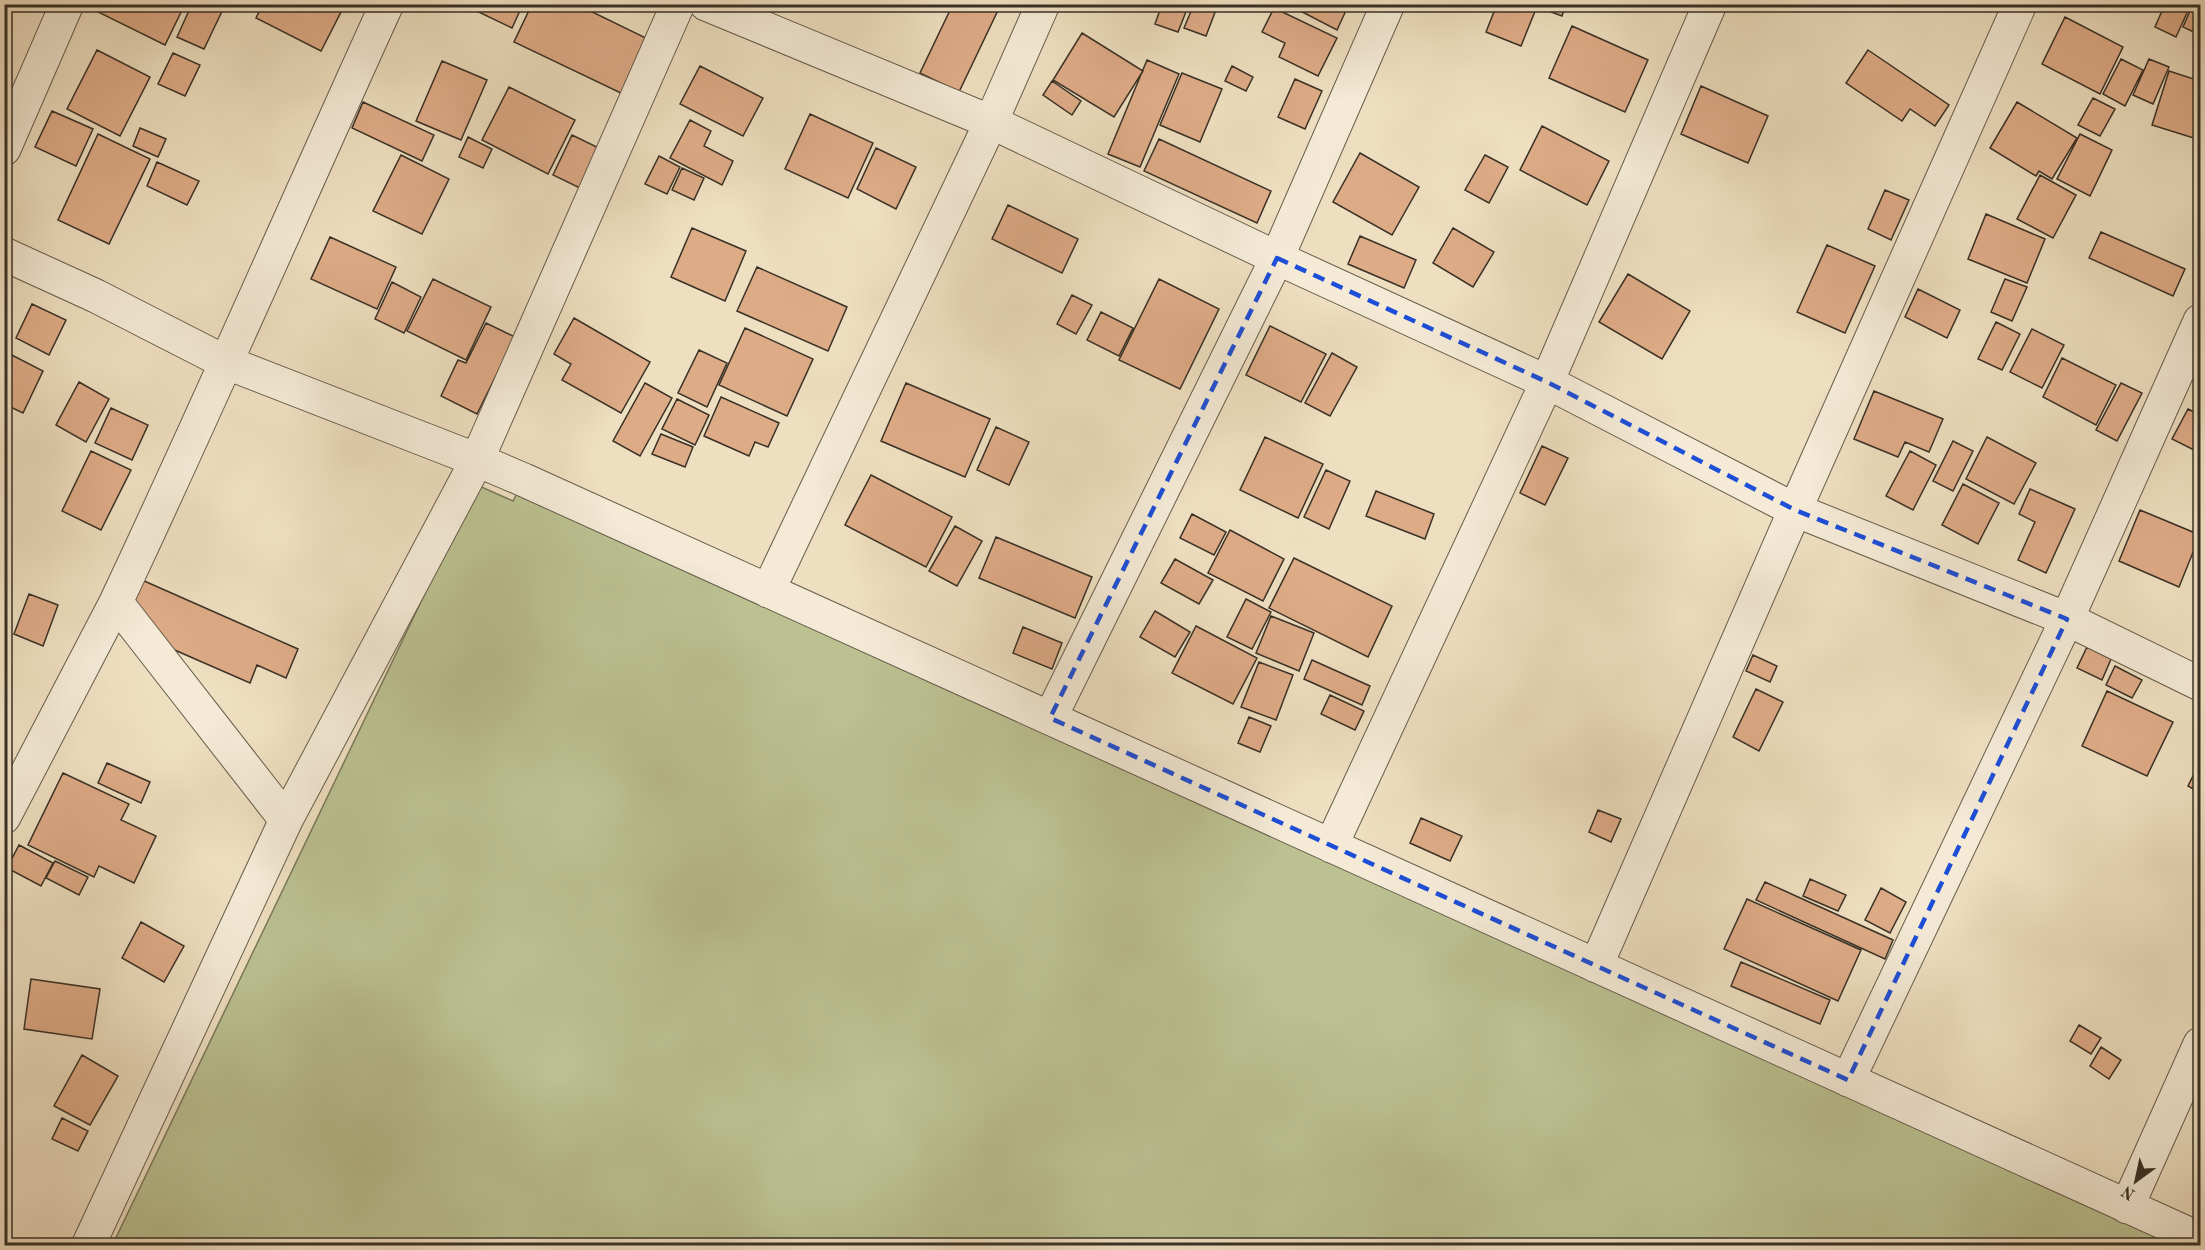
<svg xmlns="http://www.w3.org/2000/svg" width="2205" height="1250" font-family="'Old Standard TT',serif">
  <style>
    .green { fill: #bbc191; stroke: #7a795c; stroke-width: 1.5 }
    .building { fill: #deab87; stroke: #393126; stroke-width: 1.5 }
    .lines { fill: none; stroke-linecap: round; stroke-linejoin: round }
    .minor-casing { stroke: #665c4c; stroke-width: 35 }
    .minor { stroke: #f4ead6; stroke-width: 33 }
    .marked { fill: none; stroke: #1d4ed8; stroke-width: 4.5; stroke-dasharray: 12 8; stroke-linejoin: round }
  </style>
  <rect width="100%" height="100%" fill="#eedfc0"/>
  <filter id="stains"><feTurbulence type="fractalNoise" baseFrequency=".00333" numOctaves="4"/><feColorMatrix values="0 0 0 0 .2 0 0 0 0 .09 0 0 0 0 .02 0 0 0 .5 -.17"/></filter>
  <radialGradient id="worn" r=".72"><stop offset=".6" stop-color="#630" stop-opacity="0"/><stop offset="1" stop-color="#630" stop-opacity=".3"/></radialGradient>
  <path class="green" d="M524 480 2193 1246H112L477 485 513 501Z"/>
  <path class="building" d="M99 4H185L165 45 96 11Z
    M192 4 225 5 204 49 177 37Z
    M263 4H326L341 12 321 51 256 18Z
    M462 4H523L512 28Z
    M532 4H576L650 40 625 95 514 42Z
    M953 4H1001L959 92 920 73Z
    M1162 4H1189L1178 32 1155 24Z
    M1194 4H1211L1217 7 1206 36 1184 28Z
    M1287 4H1349L1337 30Z
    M1497 4H1538L1521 46 1486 32Z
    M1545 4H1566L1562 16 1543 9Z
    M1633 4H1651L1648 11Z
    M2165 4H2191L2176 37 2155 27Z
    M2193 4H2200V35L2183 27Z
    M1274 8 1337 38 1318 76 1279 57 1285 43 1262 32Z
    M2065 17 2123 47 2100 94 2042 64Z
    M1572 26 1648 60 1625 112 1549 78Z
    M1082 33 1143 71 1114 117 1053 80Z
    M97 50 150 77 120 136 67 109Z
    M1868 50 1949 105 1935 126 1910 109 1902 121 1846 83Z
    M173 53 200 65 185 96 158 84Z
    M2121 59 2143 70 2125 106 2103 94Z
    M2149 59 2169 67 2153 104 2133 95Z
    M1147 60 1179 74 1140 167 1108 154Z
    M442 61 487 80 461 140 416 121Z
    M700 66 763 98 743 136 680 104Z
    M1232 66 1253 77 1246 91 1225 81Z
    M2169 71 2200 81V140L2152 125Z
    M1182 73 1222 89 1200 142 1160 125Z
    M1295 79 1322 91 1305 129 1278 117Z
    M1052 81 1081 101 1072 115 1043 95Z
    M1701 86 1768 116 1748 163 1681 134Z
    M509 87 575 120 548 174 482 140Z
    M2093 98 2115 109 2100 136 2078 125Z
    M363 102 434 135 422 161 352 128Z
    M2017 102 2077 138 2052 179 2039 171 2036 176 1990 148Z
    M52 111 93 129 76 166 35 147Z
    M810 114 873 143 848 198 785 169Z
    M690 120 711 131 704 146 733 161 722 185 670 158Z
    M1542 126 1609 161 1587 205 1520 170Z
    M140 128 166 139 158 157 133 146Z
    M98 134 150 159 109 244 58 220Z
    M2080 134 2112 150 2090 196 2057 179Z
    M572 135 603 150 584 190 553 175Z
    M468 137 492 149 483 168 459 157Z
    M1159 139 1271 191 1257 223 1144 171Z
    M876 148 916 167 896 209 857 189Z
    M1360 153 1419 187 1392 235 1333 202Z
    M401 155 449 179 422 234 373 211Z
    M1485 155 1508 167 1489 203 1465 190Z
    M659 156 680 167 667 194 645 184Z
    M157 162 199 181 187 205 147 186Z
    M682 168 704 178 694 200 672 190Z
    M2040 175 2076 195 2053 238 2017 219Z
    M1885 190 1909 200 1891 240 1868 229Z
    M1008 205 1078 239 1062 273 992 239Z
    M1986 214 2045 239 2027 283 1968 259Z
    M692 228 746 251 725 301 671 277Z
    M1453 228 1494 252 1473 287 1433 263Z
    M2101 232 2185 269 2173 296 2089 258Z
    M1360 236 1416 260 1404 288 1348 264Z
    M330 237 396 267 377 309 311 279Z
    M1827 245 1875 266 1845 333 1797 312Z
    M757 267 847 307 828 351 737 311Z
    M1628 274 1690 311 1662 359 1599 322Z
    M433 279 491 307 466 360 407 331Z
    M1159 279 1219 309 1180 389 1119 360Z
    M2005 279 2027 287 2012 321 1991 312Z
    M392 282 421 297 404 333 375 319Z
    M1918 289 1960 310 1947 338 1905 317Z
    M1072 295 1092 305 1076 334 1057 324Z
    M32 304 66 320 49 355 16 338Z
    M1101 312 1133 328 1119 356 1087 340Z
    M574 318 650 362 621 413 562 380 571 364 554 354Z
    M1996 322 2020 334 2002 370 1978 359Z
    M486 323 515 337 477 414 441 396 458 360 466 363Z
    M1270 326 1326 354 1301 402 1246 375Z
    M745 328 813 359 787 416 719 385Z
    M2032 329 2064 345 2042 388 2010 372Z
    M699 350 727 363 707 407 678 393Z
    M4 351 43 371 23 413 4 404Z
    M1332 353 1357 367 1330 416 1305 403Z
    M2062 358 2116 385 2096 425 2043 397Z
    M79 382 109 399 86 442 56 425Z
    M645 383 672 398 640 456 613 441Z
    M906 383 990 419 965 477 881 441Z
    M2121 383 2142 393 2117 441 2096 430Z
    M1874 391 1943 419 1929 452 1905 442 1898 457 1854 439Z
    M721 397 779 423 768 447 755 442 749 456 704 436Z
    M677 399 709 415 695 445 662 429Z
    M111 408 148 425 132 460 95 443Z
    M2188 409 2200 415V453L2172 439Z
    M996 427 1029 442 1009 485 977 470Z
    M661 434 693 447 685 467 652 454Z
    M1265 437 1323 464 1298 518 1240 490Z
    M1987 437 2036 463 2014 504 1966 479Z
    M1953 441 1973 451 1953 491 1933 481Z
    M1542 446 1568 458 1545 505 1520 493Z
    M91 451 131 470 101 530 62 511Z
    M1910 451 1936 465 1913 510 1886 496Z
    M1326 470 1350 481 1329 529 1304 517Z
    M871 475 952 517 926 567 845 525Z
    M1963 484 1999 503 1978 544 1942 525Z
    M2030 489 2075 509 2046 573 2018 560 2035 522 2019 514Z
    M1376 491 1434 514 1425 539 1366 516Z
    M2140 510 2200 535 2179 587 2119 561Z
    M1192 514 1226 532 1214 555 1180 538Z
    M955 526 982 541 957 586 929 571Z
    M1230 530 1284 559 1263 601 1208 573Z
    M996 537 1092 577 1075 618 979 578Z
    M1294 558 1392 606 1368 657 1269 608Z
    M1175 559 1213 580 1199 604 1161 583Z
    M142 580 298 649 286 678 257 665 250 683 122 627Z
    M29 594 58 605 43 646 14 634Z
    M1246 599 1271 612 1252 649 1227 637Z
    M1155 611 1190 632 1175 657 1140 637Z
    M1271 616 1314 633 1299 671 1256 653Z
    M1196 626 1257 658 1233 704 1172 673Z
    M1023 627 1062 643 1052 669 1013 653Z
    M2087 647 2111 659 2102 680 2077 668Z
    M1753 655 1777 666 1770 682 1746 671Z
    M1312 660 1370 686 1362 705 1304 679Z
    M1259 662 1293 675 1276 720 1241 707Z
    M2115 666 2142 680 2132 698 2106 685Z
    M1756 689 1783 702 1759 751 1733 737Z
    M2107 691 2173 722 2147 776 2082 746Z
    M1330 695 1364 711 1355 730 1321 714Z
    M1249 717 1271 726 1260 752 1238 743Z
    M2200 762V793L2188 786Z
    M107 763 150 782 141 803 98 783Z
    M63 773 129 804 121 820 156 836 134 883 99 866 94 877 28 845Z
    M1598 810 1621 819 1611 842 1589 832Z
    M1421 818 1462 836 1450 861 1410 843Z
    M19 845 53 863 41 886 7 868Z
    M55 861 88 877 79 895 46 878Z
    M1810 879 1846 895 1838 911 1803 896Z
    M1765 882 1893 940 1885 959 1756 900Z
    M1881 888 1906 902 1890 933 1865 920Z
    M1747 899 1861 950 1838 1001 1724 949Z
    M141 922 184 946 164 982 122 958Z
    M1741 962 1830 1000 1820 1024 1731 986Z
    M31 979 100 989 92 1039 24 1029Z
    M2079 1025 2101 1038 2091 1054 2070 1041Z
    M2101 1047 2121 1060 2109 1079 2090 1066Z
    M82 1055 118 1076 90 1125 54 1106Z
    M62 1118 88 1131 78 1151 52 1139Z"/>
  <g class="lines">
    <defs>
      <path id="minor" d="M706 4 991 122 1277 258 1547 382 1795 510 2067 619 2200 684
        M4 149 67 4
        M4 254 96 296 225 362 477 460 524 480 2200 1239
        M768 591 991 122 1043 4
        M1050 718 1277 258 1388 4
        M4 817 116 602
        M286 820 116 602C209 405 296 204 387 4
        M1331 846 1547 382 1710 4
        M1596 966 1795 510 2020 4
        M1848 1080 2067 619 2200 321
        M2127 1207 2200 1044
        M88 1246 286 820 477 460 678 4"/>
    </defs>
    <use href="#minor" class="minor-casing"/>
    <use href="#minor" class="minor"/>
  </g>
  <path class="marked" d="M1277 258 1547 382 1795 510 2067 619 1848 1080 1050 718Z"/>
  <rect width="2205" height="1250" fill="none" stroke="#eedfc0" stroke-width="24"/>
  <rect x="6" y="6" width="2193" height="1238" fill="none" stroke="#393126" stroke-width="3"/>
  <rect x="12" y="12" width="2181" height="1226" fill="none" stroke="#393126" stroke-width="1.5"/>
  <g transform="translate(2136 1181) rotate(213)" stroke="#f4ead6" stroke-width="4.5" paint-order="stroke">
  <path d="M0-4.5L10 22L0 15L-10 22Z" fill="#393126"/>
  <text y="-9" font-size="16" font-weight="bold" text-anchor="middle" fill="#393126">N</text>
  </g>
  <rect width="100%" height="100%" filter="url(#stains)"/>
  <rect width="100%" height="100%" fill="url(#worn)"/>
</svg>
